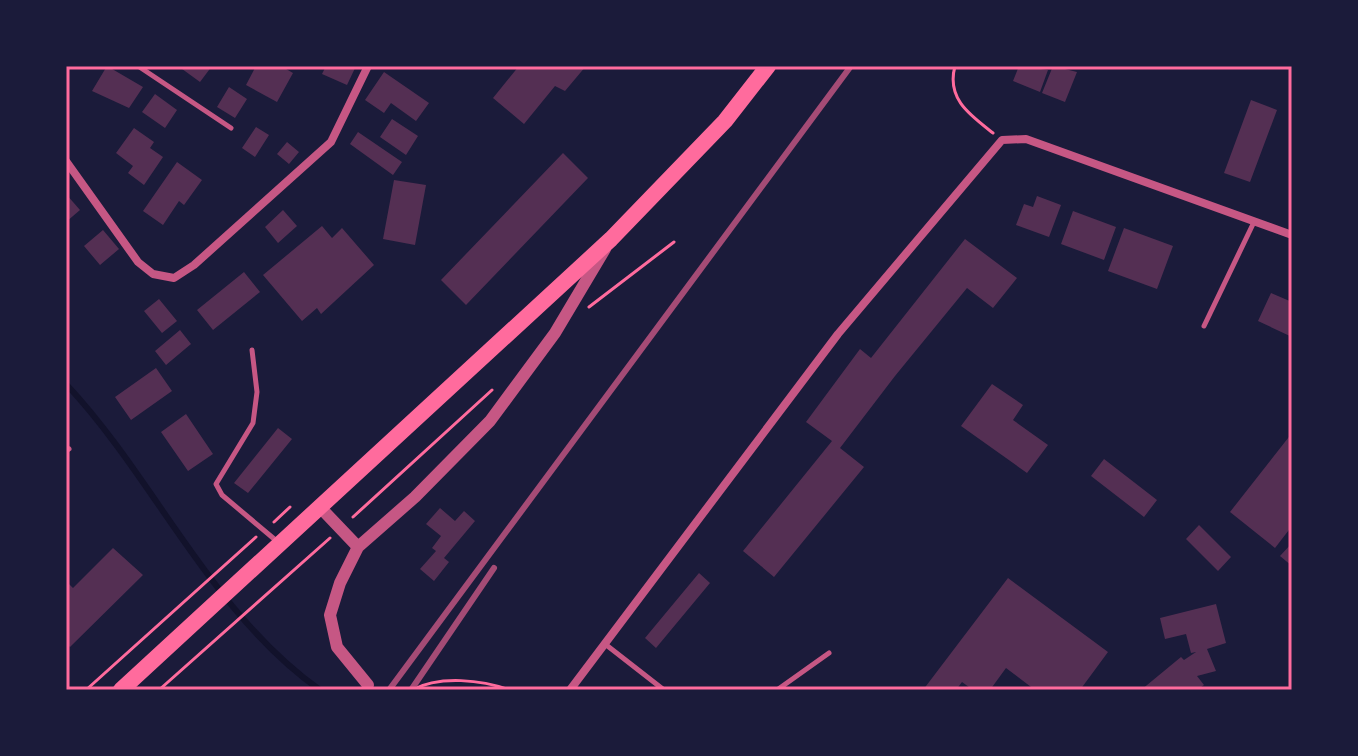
<svg xmlns="http://www.w3.org/2000/svg" width="1358" height="756" font-family="Raleway,sans-serif">
  <style>
    .lines { fill: none; stroke-linecap: round; stroke-linejoin: round }
    .stream { stroke: #12122b; stroke-width: 6 }
    .building { fill: #542f53 }
    .path { stroke: #ff6b9d; stroke-width: 3 }
    .service { stroke: #c65784; stroke-width: 5 }
    .minor { stroke: #c65784; stroke-width: 8 }
    .tertiary { stroke: #c65784; stroke-width: 12 }
    .trunk { stroke: #ff6b9d; stroke-width: 16 }
    .rail { stroke: #a44b75; stroke-width: 6 }
    .neatline { fill: none; stroke: #ff6b9d; stroke-width: 3 }
  </style>
  <rect width="100%" height="100%" fill="#1b1b3a"/>
  <g class="lines">
    <path class="stream" d="M66 384C156 480 210 612 320 690"/>
  </g>
  <path class="building" d="M107 66 143 87 129 108 92 91Z
    M178 66H212L200 82Z
    M256 66H281L293 73 277 102 246 85Z
    M326 66H356L347 85 322 74Z
    M519 66H586L565 91 555 86 524 124 493 98Z
    M1019 66 1048 70 1040 92 1013 81Z
    M1053 66 1077 72 1065 102 1042 93Z
    M384 72 429 103 416 121 391 103 384 113 365 100Z
    M229 87 247 99 235 118 217 107Z
    M155 94 177 110 165 128 142 112Z
    M1251 100 1277 110 1250 182 1224 173Z
    M392 119 418 136 406 155 380 137Z
    M256 127 269 135 255 157 242 148Z
    M134 128 154 142 150 148 163 157 144 185 128 173 133 166 116 153Z
    M358 132 402 162 393 175 350 144Z
    M287 142 299 152 289 164 277 154Z
    M563 153 588 178 466 305 441 280Z
    M177 162 202 180 184 205 179 201 163 225 143 211Z
    M394 180 426 185 415 245 383 239Z
    M66 194 80 210 66 222Z
    M1037 196 1061 205 1049 237 1016 225 1024 204 1033 207Z
    M283 210 297 226 278 243 265 227Z
    M1073 211 1116 227 1104 260 1061 244Z
    M322 226 332 238 342 228 374 265 321 314 317 308 302 321 263 275Z
    M1124 228 1173 246 1157 289 1108 271Z
    M103 230 119 249 100 265 84 246Z
    M965 239 1017 278 993 308 967 288 895 376 840 448 864 467 774 577 743 551 832 441 806 422 860 349 871 358Z
    M244 272 260 292 213 330 197 310Z
    M1271 293 1292 302V337L1258 321Z
    M159 299 177 321 162 333 144 311Z
    M180 330 191 344 166 365 155 351Z
    M156 368 172 391 131 420 115 397Z
    M992 384 1023 405 1013 420 1048 445 1027 473 961 426Z
    M186 414 213 454 188 471 161 432Z
    M278 428 292 439 248 493 234 483Z
    M1292 433V526L1275 548 1230 512Z
    M1104 459 1157 500 1144 517 1091 476Z
    M440 508 455 521 464 511 475 521 444 558 449 562 434 581 420 569 436 551 432 548 441 536 426 524Z
    M1199 525 1231 557 1218 571 1186 539Z
    M1292 543V566L1280 556Z
    M113 548 143 575 70 647 66 643V581L73 588Z
    M699 573 710 583 656 648 645 638Z
    M1008 578 1108 652 1080 690H1035L1006 668 990 690H973L962 682 956 690H923Z
    M1216 604 1226 643 1207 649 1216 671 1197 676 1204 685 1197 690H1141L1181 657 1184 660 1196 652 1191 653 1186 634 1165 639 1160 618Z"/>
  <g class="lines">
    <path class="path" d="M955 66C946 99 970 115 993 133
      M589 307 674 242
      M353 517 492 390
      M274 522 290 507
      M86 690 256 537
      M159 690 330 538
      M412 690C440 675 482 680 510 690"/>
    <path class="service" d="M138 66 231 128
      M1204 326 1254 222
      M252 350 257 392 253 423 216 484 222 495 279 543
      M66 451 69 449
      M605 644 664 690
      M777 690 829 653"/>
    <path class="minor" d="M66 161 138 262 153 274 174 278 194 265 331 142 368 66
      M570 690 838 334 1002 140 1026 139 1292 235"/>
    <path class="tertiary" d="M319 506 358 547
      M368 685 337 647 330 615 340 583 358 547 415 497 490 421 555 333 605 249"/>
    <path class="trunk" d="M121 690 611 239 725 121 768 66"/>
    <path class="rail" d="M389 690 851 66
      M411 690 494 568"/>
  </g>
  <rect width="1358" height="756" fill="none" stroke="#1b1b3a" stroke-width="136"/>
  <rect x="68" y="68" width="1222" height="620" class="neatline"/>
</svg>
